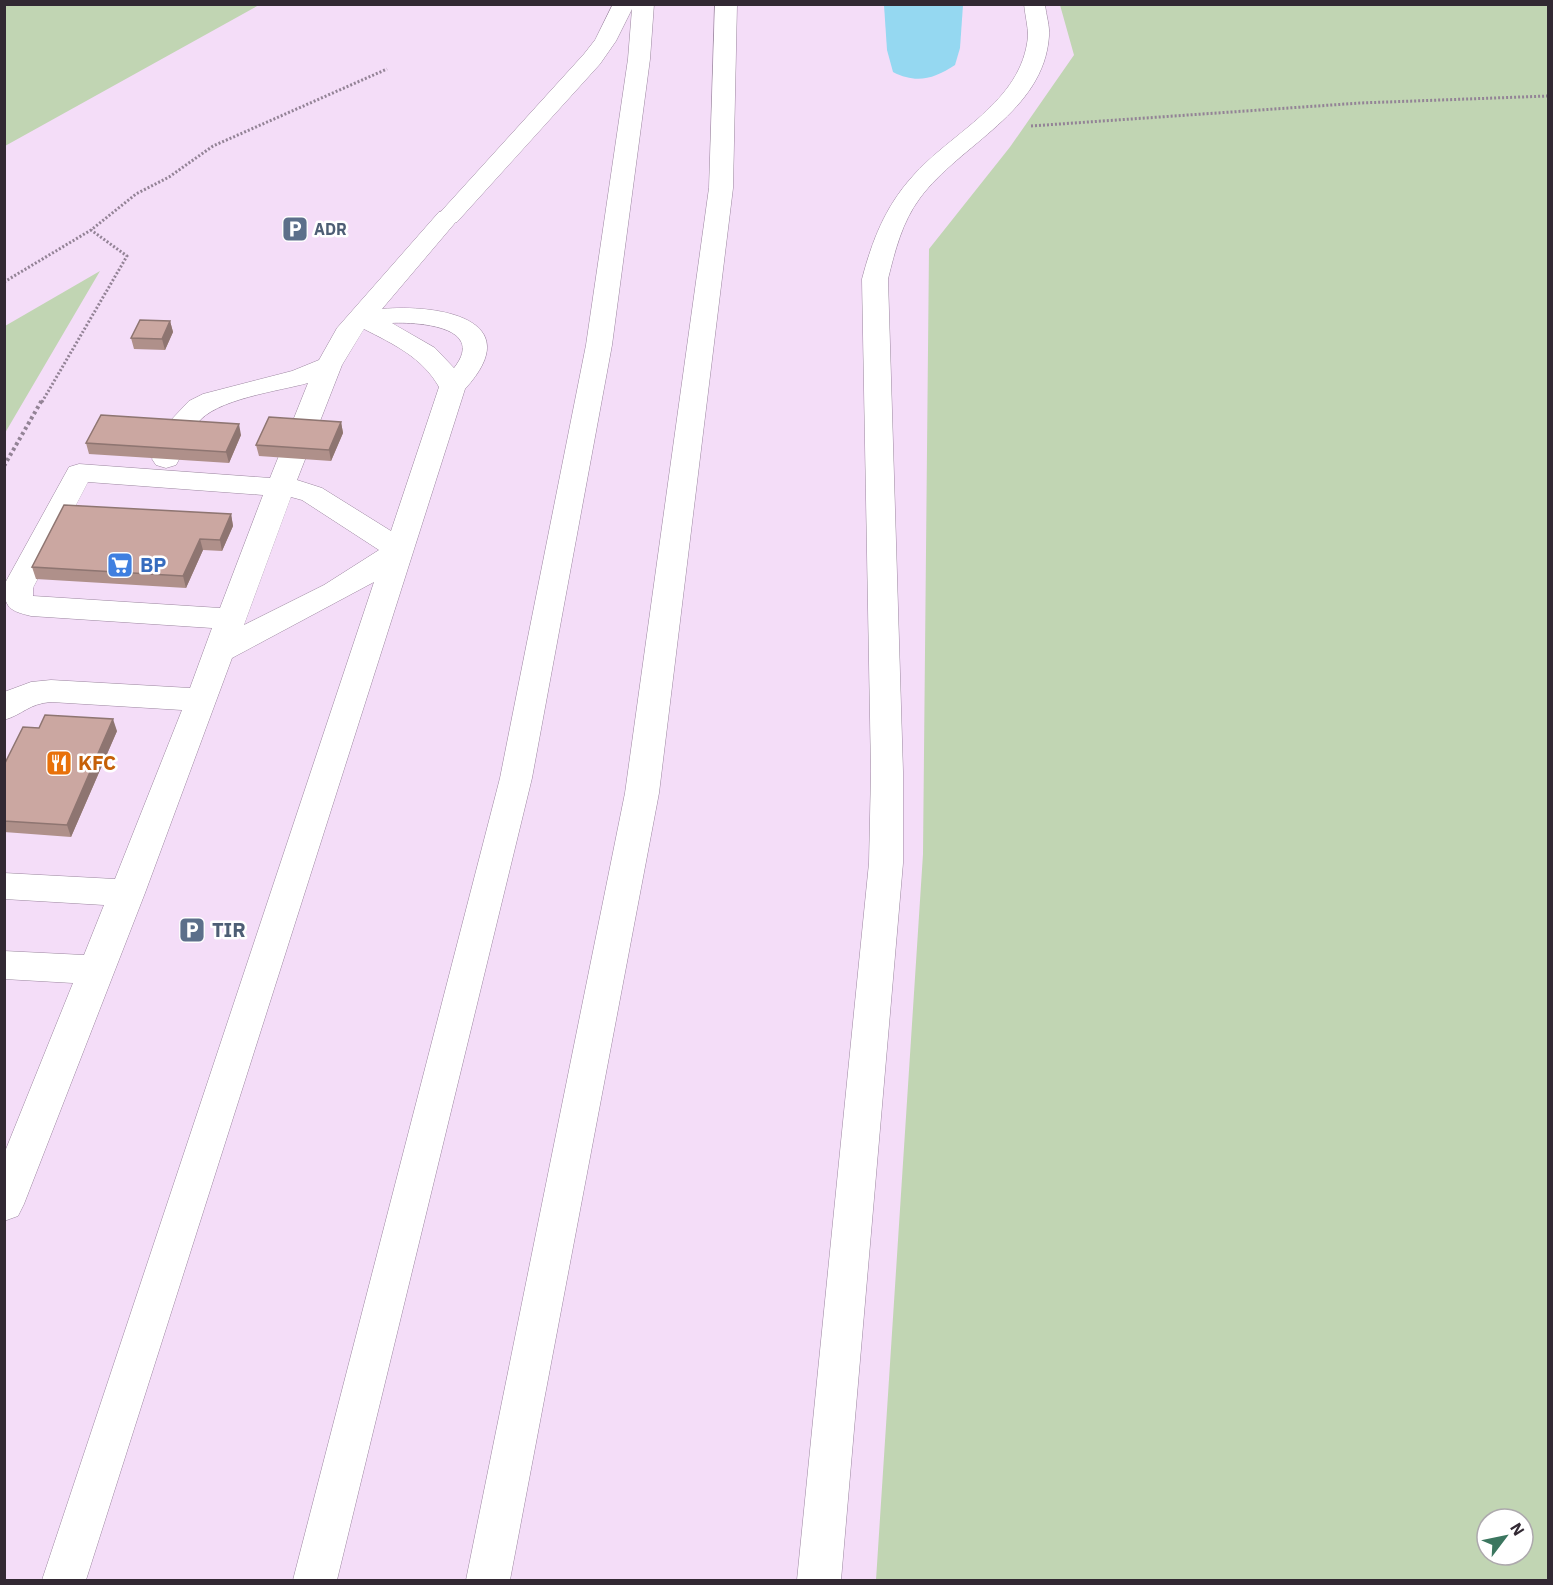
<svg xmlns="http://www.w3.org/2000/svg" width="1553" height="1585" font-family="'IBM Plex Sans',sans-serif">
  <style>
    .green { fill: #c1d5b3; fill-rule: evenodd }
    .water { fill: #95d8f1 }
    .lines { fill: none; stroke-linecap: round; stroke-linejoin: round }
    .minor-casing { stroke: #9b869f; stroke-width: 1 }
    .highway-casing { stroke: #9b869f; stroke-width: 1 }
    .path-far1 { stroke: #938396; stroke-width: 3; stroke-dasharray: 2 2; stroke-linecap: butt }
    .path { stroke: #938396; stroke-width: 4; stroke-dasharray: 3 3; stroke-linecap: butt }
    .minor { fill: #fff; fill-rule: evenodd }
    .highway { fill: #fff; fill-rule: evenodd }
    .wall { fill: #af908a }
    .shaded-wall { fill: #8e7571 }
    .building { fill: #cba7a1; stroke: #8e7571; stroke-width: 1.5 }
    .labels { text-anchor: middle; stroke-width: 5; stroke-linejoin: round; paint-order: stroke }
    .far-service-label { font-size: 16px; font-weight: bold; fill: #4e5e75; stroke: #fff; text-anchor: start }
    .shop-label { font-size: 20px; font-weight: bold; fill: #366cbe; stroke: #fff; text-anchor: start }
    .food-label { font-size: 20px; font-weight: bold; fill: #c56008; stroke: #fff; text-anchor: start }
    .service-label { font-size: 20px; font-weight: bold; fill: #4e5e75; stroke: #fff; text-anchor: start }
  </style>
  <rect width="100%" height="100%" fill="#f4ddf8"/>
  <path class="green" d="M5 4H259V5L5 146Z
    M1060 5H1548V1580H876L923 854 929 249 1010 147 1074 55ZM1487 1519H1523V1555H1487Z
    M100 271 5 433V326Z"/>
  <path class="water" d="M884 5H963L960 48 955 65C934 79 916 84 893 72L887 50Z"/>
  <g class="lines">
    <defs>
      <path id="minor" d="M1024 4H1045C1046 15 1050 26 1049 36 1044 112 960 144 920 198 902 222 895 251 888 279L903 772V863L841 1580H797L869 863 871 772 862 279C872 241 885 207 912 177 951 132 1022 103 1028 36 1028 26 1025 15 1024 4Z
        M448 210 457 212 460 217 382 309C436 304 530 318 465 389L86 1580H42L374 582 232 658 145 893 24 1204 18 1216 4 1221V1154L73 983 4 979V951L84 955 104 905 4 899V873L115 879 182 710 51 702C28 704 24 714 4 720V692L31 682 51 680 190 688 212 628 31 616C10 611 4 608 4 585L69 467 79 464 270 478 308 383C280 391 214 399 197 424 189 437 184 452 176 465L166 468 156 465 152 459 172 419 189 401 203 394 292 371 319 360 337 328 439 212ZM392 323C417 322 487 326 454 368L435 348ZM364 329C393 344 422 357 439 387L391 531 322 488 297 480 342 365ZM88 482 263 495 220 608 33 596V588ZM291 497 302 500 379 550 324 585 244 625Z"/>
      <path id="highway" d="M613 4H654L650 59 612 345 532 778 337 1580H293L500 778 586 345 628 59 632 9 616 41 600 64 457 222 448 224 439 222 436 217 584 54 595 40Z
        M715 4H737L733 188 659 793 510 1580H466L625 793 709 188Z"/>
    </defs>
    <use href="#minor" class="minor-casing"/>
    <use href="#highway" class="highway-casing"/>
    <path class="path-far1" d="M1031 126 1360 103 1548 96
      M4 282 91 230 136 194 169 177 213 146 387 69
      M42 402 127 256 91 230"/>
    <path class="path" d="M4 466 42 400"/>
    <use href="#minor" class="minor"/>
    <use href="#highway" class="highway"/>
  </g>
  <path class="wall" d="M170 321 173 332 165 350 134 349 131 338Z
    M341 422 343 433 331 461 259 456 256 445Z
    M241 435 229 463 89 454 86 443Z
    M231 514 233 526 222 551 203 550 186 588 36 579 32 567Z
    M117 731 71 837 4 832V765Z"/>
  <path class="shaded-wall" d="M170 321 173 332 165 350 162 339Z
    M341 422 343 433 331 461 329 450Z
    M239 424 241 435 229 463 226 452Z
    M231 514 233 526 222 551 220 540Z
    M200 539 203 550 186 588 183 576Z
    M113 719 117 731 71 837 67 825Z"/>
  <path class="building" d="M140 320 170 321 162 339 131 338Z
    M101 415 239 424 226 452 86 443Z
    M269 417 341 422 329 450 256 445Z
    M64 505 231 514 220 540 200 539 183 576 32 567Z
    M45 715 113 719 67 825 4 821V765L23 727 39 728Z"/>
  <defs>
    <symbol id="parking-square" viewBox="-11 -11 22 22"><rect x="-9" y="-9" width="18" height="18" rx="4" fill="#5c6f8a" stroke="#fff"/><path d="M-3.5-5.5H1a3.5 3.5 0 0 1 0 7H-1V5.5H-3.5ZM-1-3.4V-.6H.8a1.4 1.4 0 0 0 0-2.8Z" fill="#fff"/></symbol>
    <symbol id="supermarket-square" viewBox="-11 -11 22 22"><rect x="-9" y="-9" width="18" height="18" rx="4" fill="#3f7fe0" stroke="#fff"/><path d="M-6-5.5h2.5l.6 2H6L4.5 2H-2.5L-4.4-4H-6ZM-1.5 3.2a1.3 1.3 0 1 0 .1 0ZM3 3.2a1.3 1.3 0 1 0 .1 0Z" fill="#fff"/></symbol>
    <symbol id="restaurant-square" viewBox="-11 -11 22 22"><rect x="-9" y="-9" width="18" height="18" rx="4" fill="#e8710a" stroke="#fff"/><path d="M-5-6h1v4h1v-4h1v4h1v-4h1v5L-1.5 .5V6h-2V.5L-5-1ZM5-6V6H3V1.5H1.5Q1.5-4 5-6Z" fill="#fff"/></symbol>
  </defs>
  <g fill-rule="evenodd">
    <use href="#parking-square" x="280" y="214" width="30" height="30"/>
    <use href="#supermarket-square" x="105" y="550" width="30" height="30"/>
    <use href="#restaurant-square" x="44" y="748" width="30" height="30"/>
    <use href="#parking-square" x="177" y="915" width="30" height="30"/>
  </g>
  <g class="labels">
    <g class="far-service-label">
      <text x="314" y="235">ADR</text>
    </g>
    <g class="shop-label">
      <text x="140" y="572">BP</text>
    </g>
    <g class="food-label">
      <text x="78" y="770">KFC</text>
    </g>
    <g class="service-label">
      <text x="212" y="937">TIR</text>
    </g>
  </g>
  <rect width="1553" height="1585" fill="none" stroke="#322933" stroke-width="12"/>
  <g transform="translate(1505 1537) rotate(58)"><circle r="28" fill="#ffffff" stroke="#ada9ad" stroke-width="1.5"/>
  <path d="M0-4.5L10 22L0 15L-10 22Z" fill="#3b765f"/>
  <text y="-9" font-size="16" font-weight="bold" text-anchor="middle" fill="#322933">N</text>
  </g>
</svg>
